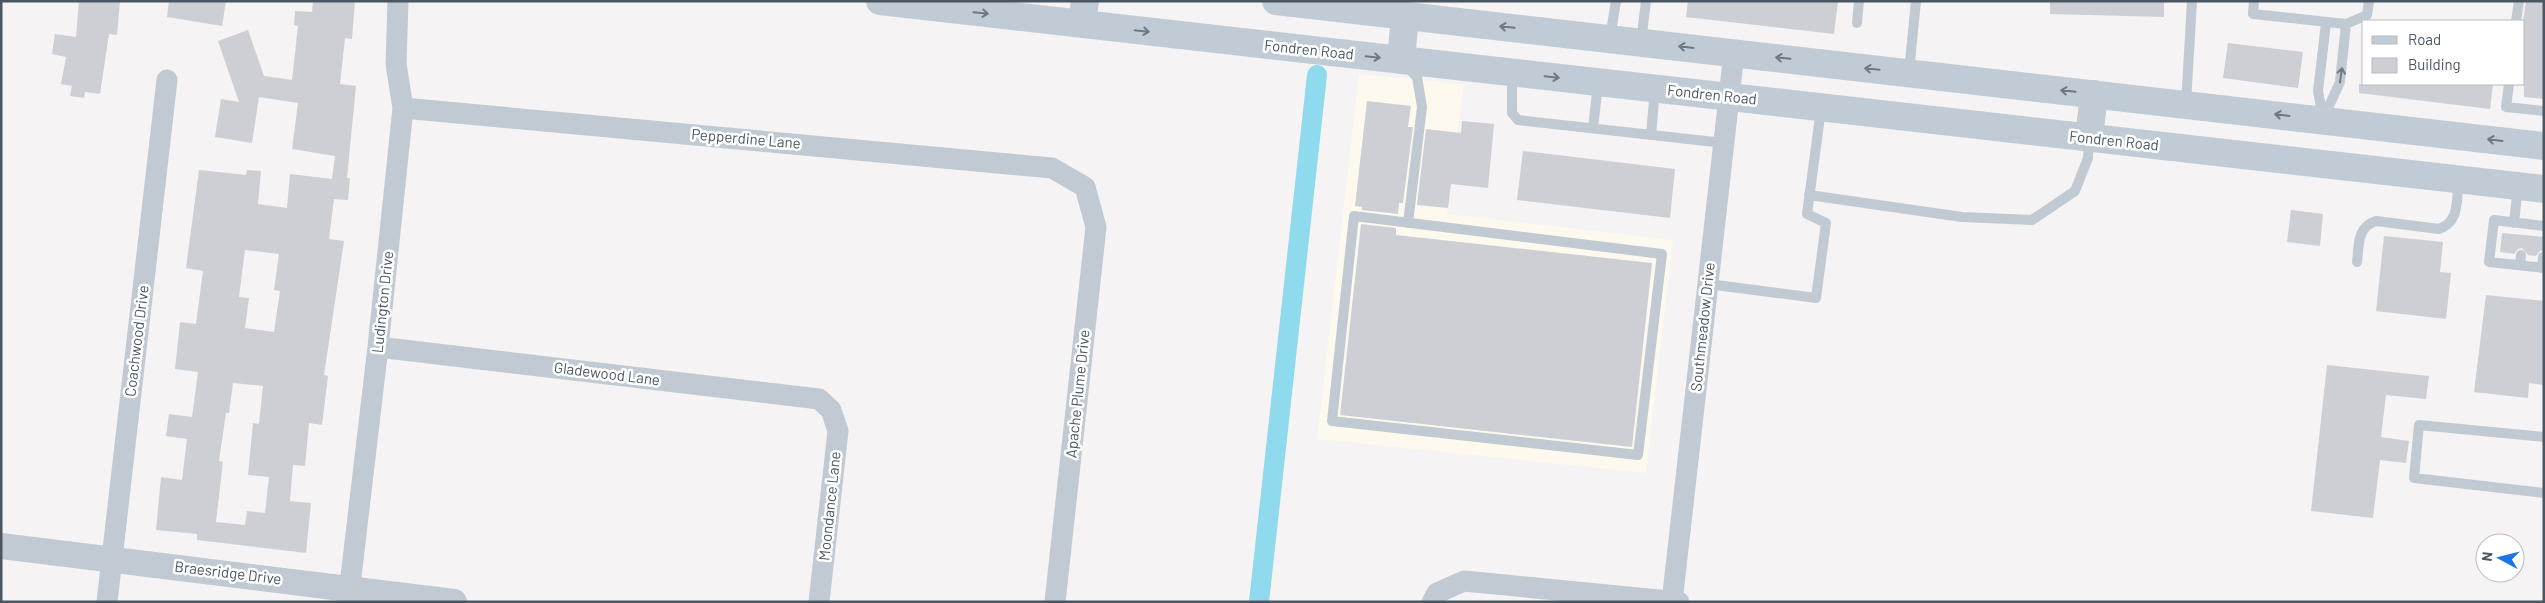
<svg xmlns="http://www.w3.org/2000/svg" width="2545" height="603" font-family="Barlow,sans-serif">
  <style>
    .commercial { fill: #fdf9ef }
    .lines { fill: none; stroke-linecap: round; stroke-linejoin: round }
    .canal { stroke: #90daee; stroke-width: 20 }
    .building { fill: #cdcfd5; fill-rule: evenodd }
    .service { stroke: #c1cad2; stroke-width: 10 }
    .minor { stroke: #c1cad2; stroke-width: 21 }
    .tertiary { stroke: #c1cad2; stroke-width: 26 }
    .secondary { stroke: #c1cbd6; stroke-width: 28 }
    .oneway { stroke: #6e7984 }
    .oneway2 { stroke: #6e7983 }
    .labels { text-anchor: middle; stroke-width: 5; stroke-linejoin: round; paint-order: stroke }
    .street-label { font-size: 15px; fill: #4a5661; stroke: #fff }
  </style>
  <rect width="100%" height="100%" fill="#f5f3f3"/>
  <path class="commercial" d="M1359 74 1464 85 1447 214 1673 240 1646 473 1317 439Z"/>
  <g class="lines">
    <path class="canal" d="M1259 602 1317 75"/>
  </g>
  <path class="building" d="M79 1H120L117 35 109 34 100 94 85 92 84 98 70 96 72 86 61 84 66 57 52 54 55 34 76 37Z
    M169 1H226L222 26 167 17Z
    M313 1H355L352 39 345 38 340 84 356 86 347 178H350L348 200 334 199 329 239 344 241 324 375 328 376 322 425 309 423 305 466 293 465 290 501 311 503 306 553 197 540V534L156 530 161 477 182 480 187 439 166 436 169 414 192 417 198 372 175 369 180 322 196 324 203 271 186 268 199 170 246 175 247 170 261 171 258 204 287 208 290 174 332 179 335 156 292 149 298 103 259 97 252 143 215 137 221 99 239 102 218 41 248 30 264 76 292 80 298 26 294 25 295 11 312 12ZM245 250 279 254 274 290 280 291 274 332 245 328 249 298 239 297ZM233 383 263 386 259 424 253 423 248 475 269 477 265 513 247 511 245 525 216 522 223 462 219 461 226 413H229Z
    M1688 1H1838L1834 34 1686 17Z
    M2050 1H2164V17L2050 14Z
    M2526 1H2544V99L2524 97 2523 21Z
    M2228 43 2303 52 2298 88 2223 78Z
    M2359 84H2493L2490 109 2359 93Z
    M1367 101 1411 106 1408 127H1413L1403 203H1399L1398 214 1362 210V207L1355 206Z
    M1462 121 1494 124 1488 188 1451 184 1448 208 1417 205 1426 129 1461 133Z
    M1523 151 1675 169 1670 218 1517 200Z
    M2291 210 2323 214 2320 246 2287 242Z
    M1361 224 1396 228V235L1652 263 1632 447 1340 415Z
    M2502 233 2544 237V250L2540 251 2536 256 2528 255 2522 248 2518 249 2514 254 2500 252Z
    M2384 236 2443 242 2440 272 2451 273 2446 319 2376 311Z
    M2486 295 2544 301V385L2529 383 2528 398 2474 392Z
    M2327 365 2429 376 2426 399 2386 395 2381 437 2409 441 2406 463 2380 460 2373 518 2311 511Z"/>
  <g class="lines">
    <path class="service" d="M2254 1 2253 14 2346 24 2367 15 2369 1
      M2516 21 2519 1
      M1857 23 1859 1
      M1610 38 1616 1
      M1641 42 1646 1
      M1407 67 1417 77 1422 107 1408 223
      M1909 72 1916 1
      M1512 73V113L1518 120 1724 143
      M2509 84 2506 107 2544 111
      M2186 104 2192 1
      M2323 118 2318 91 2326 23
      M2323 119 2340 82 2346 24
      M1593 128 1598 84
      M1651 135 1655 89
      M1809 195 1962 217 2032 220 2075 191 2088 158 2089 138
      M1354 216 1662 254 1638 455 1332 421Z
      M2514 223 2518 186
      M2544 226 2494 220 2489 262 2544 268
      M2357 262C2359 245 2357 227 2376 221L2439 229C2460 222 2456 200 2459 181
      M2520 265 2521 255
      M2542 268 2543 257
      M1708 284 1816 298 1826 223 1807 214 1821 109
      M2544 437 2419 425 2414 478 2544 493"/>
    <path class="minor" d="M403 108 1052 168 1085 187 1096 227 1055 602
      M378 347 819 399 831 410 838 431 819 602
      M107 602 167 80
      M348 602 378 347 403 108 396 64 398 1
      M1432 602 1437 593 1464 581 1679 602
      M1672 602 1734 53"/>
    <path class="tertiary" d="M1 546 454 602"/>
    <path class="secondary" d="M880 1 2544 189
      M1276 1 2544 146
      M1082 24 1085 1
      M1401 60 1405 16
      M2089 138 2094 94"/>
  </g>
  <defs><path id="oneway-shaft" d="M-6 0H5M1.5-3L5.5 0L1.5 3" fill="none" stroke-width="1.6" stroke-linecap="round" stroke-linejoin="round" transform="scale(1.25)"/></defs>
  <g class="oneway">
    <use href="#oneway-shaft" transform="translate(981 13) rotate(6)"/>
    <use href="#oneway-shaft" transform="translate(1507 27) rotate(-174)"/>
    <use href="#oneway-shaft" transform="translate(1142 31) rotate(6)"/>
    <use href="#oneway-shaft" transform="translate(1686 47) rotate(-173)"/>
    <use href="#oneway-shaft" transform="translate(1373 57) rotate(6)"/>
    <use href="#oneway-shaft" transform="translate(1783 58) rotate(-174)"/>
    <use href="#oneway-shaft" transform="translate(1872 69) rotate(-174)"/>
    <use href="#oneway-shaft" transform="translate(1552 77) rotate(6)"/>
    <use href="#oneway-shaft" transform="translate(2068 91) rotate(-174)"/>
    <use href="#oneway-shaft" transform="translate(2282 115) rotate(-173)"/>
    <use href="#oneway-shaft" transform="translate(2495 140) rotate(-173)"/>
  </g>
  <use class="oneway2" href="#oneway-shaft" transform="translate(2341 75) rotate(-82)"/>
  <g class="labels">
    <g class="street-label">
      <text transform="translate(1309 50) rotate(6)" y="5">Fondren Road</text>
      <text transform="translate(1712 95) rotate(6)" y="5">Fondren Road</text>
      <text transform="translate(746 139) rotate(5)" y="5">Pepperdine Lane</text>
      <text transform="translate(2114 141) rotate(6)" y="5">Fondren Road</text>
      <text transform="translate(383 302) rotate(-84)" y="5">Ludington Drive</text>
      <text transform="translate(1703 327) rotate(-84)" y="5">Southmeadow Drive</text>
      <text transform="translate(137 341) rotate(-83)" y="5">Coachwood Drive</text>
      <text transform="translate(607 374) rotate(7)" y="5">Gladewood Lane</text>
      <text transform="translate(1078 394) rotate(-84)" y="5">Apache Plume Drive</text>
      <text transform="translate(830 506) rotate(-84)" y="5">Moondance Lane</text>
      <text transform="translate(228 573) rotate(7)" y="5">Braesridge Drive</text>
    </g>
  </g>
  <rect width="2545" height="603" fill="none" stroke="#4a5661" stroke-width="5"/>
  <rect x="2362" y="20" width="162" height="65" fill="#ffffff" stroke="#b7bbc0"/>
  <rect x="2372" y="36" width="25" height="8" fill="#c1cbd6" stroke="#b7bbc0"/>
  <text x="2408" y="45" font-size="15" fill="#4a5661">Road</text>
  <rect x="2372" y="58" width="25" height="15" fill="#cdcfd5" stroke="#b7bbc0"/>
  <text x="2408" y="70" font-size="15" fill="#4a5661">Building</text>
  <g transform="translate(2500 558) rotate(277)"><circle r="24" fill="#ffffff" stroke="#b7bbc0"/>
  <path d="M0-4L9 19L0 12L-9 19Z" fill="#1a73e8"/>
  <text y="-8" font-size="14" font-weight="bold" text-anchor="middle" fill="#4a5661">N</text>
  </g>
</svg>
